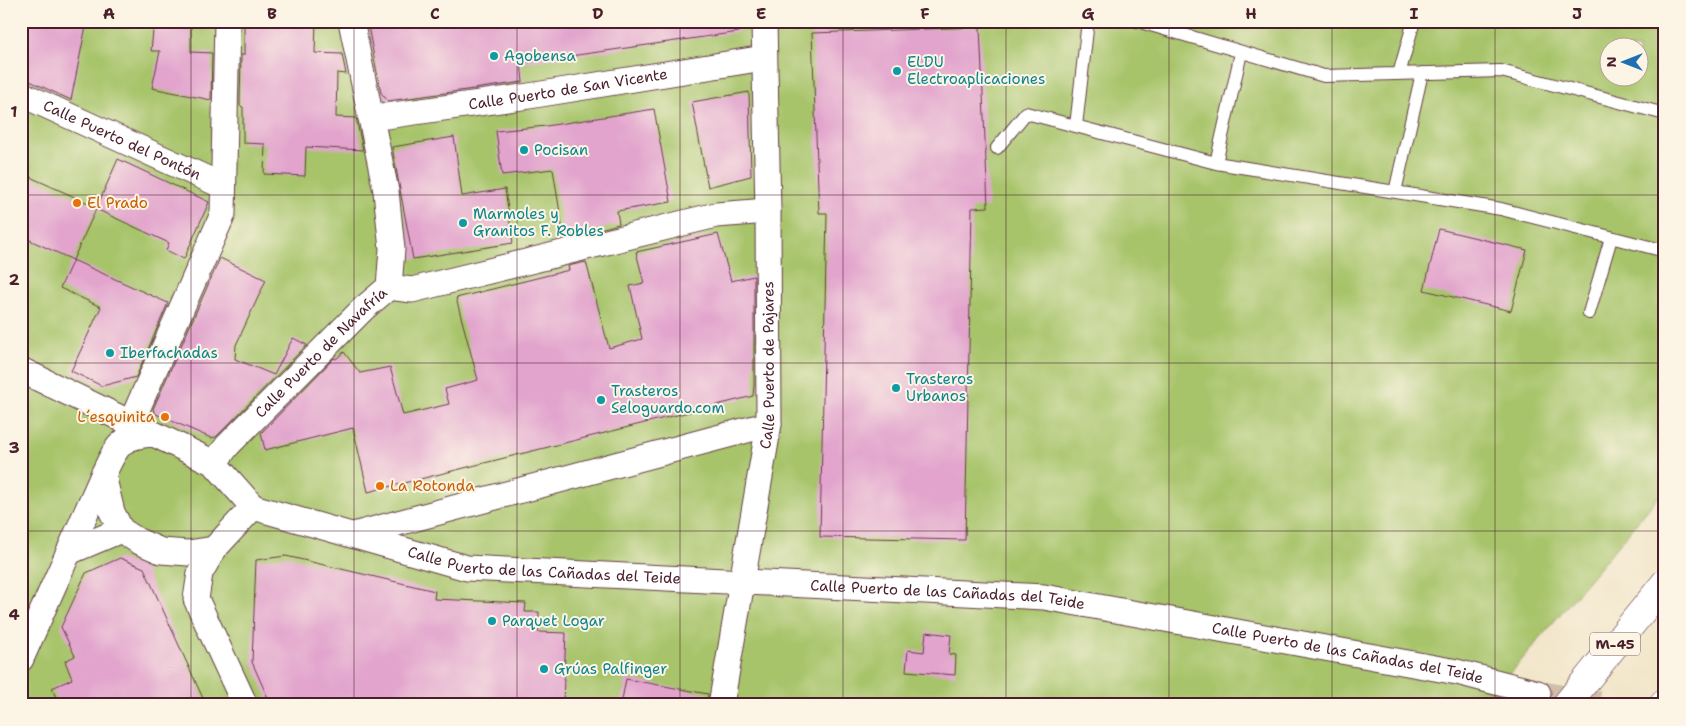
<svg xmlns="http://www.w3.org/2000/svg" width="1686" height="726" font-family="'Shantell Sans',sans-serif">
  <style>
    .green { fill: #a7c46b; stroke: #78724b; fill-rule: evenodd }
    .building { fill: #e2a4cd }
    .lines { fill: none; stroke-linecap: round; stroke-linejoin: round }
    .minor-tunnel { stroke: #d0beaa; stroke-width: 25; stroke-dasharray: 25 12; stroke-linecap: butt }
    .service-casing { stroke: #633d43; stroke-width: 14 }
    .minor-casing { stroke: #633d43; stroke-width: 27 }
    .motorway-casing { stroke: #633d43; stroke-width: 29 }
    .service { stroke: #fff; stroke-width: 12 }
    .minor { stroke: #fff; stroke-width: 25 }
    .motorway { stroke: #fff; stroke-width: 28 }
    .grid { fill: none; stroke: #4a1f2b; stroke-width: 1; stroke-opacity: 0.55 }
    .culture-dot { fill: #0f9aa8; stroke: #fcf5e5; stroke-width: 2 }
    .food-dot { fill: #e8710a; stroke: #fcf5e5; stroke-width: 2 }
    .labels { text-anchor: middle; stroke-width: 4; stroke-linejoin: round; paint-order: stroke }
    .shield { fill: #fcf5e5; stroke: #7f5f63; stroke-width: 1 }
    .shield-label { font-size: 14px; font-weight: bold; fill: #4a1f2b }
    .culture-label { font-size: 15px; fill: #0d838f; stroke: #fcf5e5; text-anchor: start }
    .street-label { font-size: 15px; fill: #4a1f2b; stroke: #fcf5e5 }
    .food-label { font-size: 15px; fill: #c56008; stroke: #fcf5e5; text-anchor: start }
    .neatline { fill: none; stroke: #4a1f2b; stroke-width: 2 }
    .grid-label { font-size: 16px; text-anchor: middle; font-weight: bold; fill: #4a1f2b }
  </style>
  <rect width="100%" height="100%" fill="#fcf5e5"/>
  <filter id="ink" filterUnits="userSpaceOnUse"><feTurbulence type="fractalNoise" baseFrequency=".02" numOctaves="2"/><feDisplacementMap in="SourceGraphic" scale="10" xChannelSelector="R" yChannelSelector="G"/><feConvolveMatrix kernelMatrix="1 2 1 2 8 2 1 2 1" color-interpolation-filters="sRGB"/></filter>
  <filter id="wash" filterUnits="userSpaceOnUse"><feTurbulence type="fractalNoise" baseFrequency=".0096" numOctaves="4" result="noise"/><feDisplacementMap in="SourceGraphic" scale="20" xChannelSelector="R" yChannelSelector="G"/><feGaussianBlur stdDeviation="1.12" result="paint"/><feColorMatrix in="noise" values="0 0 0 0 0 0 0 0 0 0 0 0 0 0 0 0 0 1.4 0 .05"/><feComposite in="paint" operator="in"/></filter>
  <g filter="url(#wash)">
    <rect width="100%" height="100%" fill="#f2e6ca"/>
    <path class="green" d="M21 21H1665V489L1484 705H21ZM1608 48H1638V78H1608Z"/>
    <g id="blocks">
      <path class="building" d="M21 21H87L71 100 21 77Z
        M154 21H191V52L212 53 211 100 152 88 160 51H151Z
        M244 21H316L315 53 342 54 346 74 337 73 336 117 356 118 363 150 306 147 305 176 264 174 265 144 243 143V107L240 106 241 55H244Z
        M367 21H739V32L521 63 523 82 388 101 381 93Z
        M980 27 988 207 972 208 965 540 820 537 827 213H819L812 33Z
        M749 92 751 176 708 187 692 102Z
        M654 109 671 202 617 211 619 224 564 238 553 169 502 175 496 131 546 126Z
        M454 137 462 196 505 189 513 243 413 259 392 147Z
        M118 159 209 202 184 259 166 250 169 243 96 209Z
        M21 173 97 207 73 260 21 236Z
        M1439 229 1527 250 1511 311 1424 290Z
        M718 234 731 281 754 276V385L753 396 368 492 353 428 265 450 261 433 334 358 336 359 344 352 360 373 390 367 403 415 449 404 445 389 478 380 456 298 569 270 568 266 586 262 609 348 642 339 630 286 644 283 636 252Z
        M220 258 266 280 236 345 235 359 274 375 293 338 307 345 216 437 211 438 156 414 153 409Z
        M73 260 168 303 136 377 102 386 71 371 101 307 60 288Z
        M286 556 435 591 434 599 526 603 525 612H539L538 632 566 633 563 702 539 701V705H271L252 662 256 560Z
        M120 558 144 568 206 705H59L52 688 72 679 65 661 75 656 61 627 86 573Z
        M926 632 951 635 949 654 956 655 955 675 906 671 908 650 924 652Z
        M626 679 708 694 707 705H621Z"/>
    </g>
  </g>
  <g filter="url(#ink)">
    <use href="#blocks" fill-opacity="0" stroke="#633d43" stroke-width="1"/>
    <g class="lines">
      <path class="minor-tunnel" d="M1538 693 1604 705"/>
      <defs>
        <path id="service" d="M1137 21 1324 76 1501 71 1665 114
          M1399 74 1414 21
          M1076 126 1088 21
          M997 148 1026 113 1216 163 1501 209 1665 251
          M1216 163 1241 53
          M1395 192 1422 73
          M1589 313 1611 238"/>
        <g id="minor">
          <path id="s1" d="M21 94 223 186"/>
          <path id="s2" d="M370 115 386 116 529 96 764 58"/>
          <path d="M389 287 412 290 716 215 768 211"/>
          <path d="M21 370 145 430"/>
          <path d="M131 423 223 214 227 21"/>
          <path d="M154 434 214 463 253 507 214 549 188 553 161 551 138 541 121 530 112 512 103 475C117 446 119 436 154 434Z"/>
          <path id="s3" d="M214 463 228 445 363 309 389 287 392 249 386 191 351 21"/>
          <path id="s4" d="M253 507 467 568 1044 597 1457 672 1538 693"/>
          <path d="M353 535 769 424"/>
          <path d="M214 549 200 573 196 599 245 705"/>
          <path d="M69 552 121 530"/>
          <path d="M21 659 103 475"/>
          <path id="s5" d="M721 705 769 424 768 211 764 21"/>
        </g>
        <path id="motorway" d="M1566 705 1665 583
          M1663 705 1665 703"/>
      </defs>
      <use href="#service" class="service-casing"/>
      <use href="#minor" class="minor-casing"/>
      <use href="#motorway" class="motorway-casing"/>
      <use href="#service" class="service"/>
      <use href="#minor" class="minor"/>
      <use href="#motorway" class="motorway"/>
    </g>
  </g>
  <path class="grid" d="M191 21V705M354 21V705M517 21V705M680 21V705M843 21V705M1006 21V705M1169 21V705M1332 21V705M1495 21V705M21 195H1665M21 363H1665M21 531H1665"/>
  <g class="culture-dot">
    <circle cx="494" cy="56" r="5"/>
    <circle cx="897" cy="71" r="5"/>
    <circle cx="524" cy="150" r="5"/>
    <circle cx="463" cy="223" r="5"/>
    <circle cx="110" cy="353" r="5"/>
    <circle cx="896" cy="388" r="5"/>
    <circle cx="601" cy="400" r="5"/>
    <circle cx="492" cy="621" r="5"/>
    <circle cx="544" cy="669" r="5"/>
  </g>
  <g class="food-dot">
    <circle cx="77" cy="203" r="5"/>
    <circle cx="165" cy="417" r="5"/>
    <circle cx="380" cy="486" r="5"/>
  </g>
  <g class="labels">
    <rect class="shield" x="1590" y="632.5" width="50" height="23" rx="4"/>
    <g class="shield-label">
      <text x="1615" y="649">M-45</text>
    </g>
    <g class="culture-label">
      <text x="504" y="61">Agobensa</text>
      <text x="907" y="67">ELDU<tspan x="907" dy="17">Electroaplicaciones</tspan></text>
      <text x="534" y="155">Pocisan</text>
      <text x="473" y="219">Marmoles y<tspan x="473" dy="17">Granitos F. Robles</tspan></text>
      <text x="120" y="358">Iberfachadas</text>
      <text x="906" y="384">Trasteros<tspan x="906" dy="17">Urbanos</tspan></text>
      <text x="611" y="396">Trasteros<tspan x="611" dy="17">Seloguardo.com</tspan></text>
      <text x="502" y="626">Parquet Logar</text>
      <text x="554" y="674">Grúas Palfinger</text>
    </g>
    <g class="street-label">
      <text dy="5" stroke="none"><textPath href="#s2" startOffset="200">Calle Puerto de San Vicente</textPath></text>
      <text dy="5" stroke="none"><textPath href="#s1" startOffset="111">Calle Puerto del Pontón</textPath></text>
      <text dy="5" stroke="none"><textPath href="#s3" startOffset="154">Calle Puerto de Navafría</textPath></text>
      <text dy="5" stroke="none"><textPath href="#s5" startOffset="344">Calle Puerto de Pajares</textPath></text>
      <text dy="5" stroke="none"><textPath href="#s4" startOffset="299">Calle Puerto de las Cañadas del Teide</textPath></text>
      <text dy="5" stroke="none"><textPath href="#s4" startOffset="704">Calle Puerto de las Cañadas del Teide</textPath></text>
      <text dy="5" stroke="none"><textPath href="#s4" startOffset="1109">Calle Puerto de las Cañadas del Teide</textPath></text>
    </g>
    <g class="food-label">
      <text x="87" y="208">El Prado</text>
      <text x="155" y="422" text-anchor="end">L´esquinita</text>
      <text x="390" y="491">La Rotonda</text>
    </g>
  </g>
  <rect width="1686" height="726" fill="none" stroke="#fcf5e5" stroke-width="55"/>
  <g transform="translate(1624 62) rotate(270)"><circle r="24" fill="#fcf5e5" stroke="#b59f9b"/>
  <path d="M0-4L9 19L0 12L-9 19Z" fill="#1f6fb2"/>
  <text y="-8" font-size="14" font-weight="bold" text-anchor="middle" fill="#4a1f2b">N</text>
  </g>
  <rect x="28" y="28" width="1630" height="670" class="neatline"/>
  <g class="grid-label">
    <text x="109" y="19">A</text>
    <text x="272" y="19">B</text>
    <text x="435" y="19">C</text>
    <text x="598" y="19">D</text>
    <text x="761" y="19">E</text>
    <text x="925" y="19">F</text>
    <text x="1088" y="19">G</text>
    <text x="1251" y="19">H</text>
    <text x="1414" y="19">I</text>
    <text x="1577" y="19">J</text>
    <text x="14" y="117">1</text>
    <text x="14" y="285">2</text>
    <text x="14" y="453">3</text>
    <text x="14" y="620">4</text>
  </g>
</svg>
